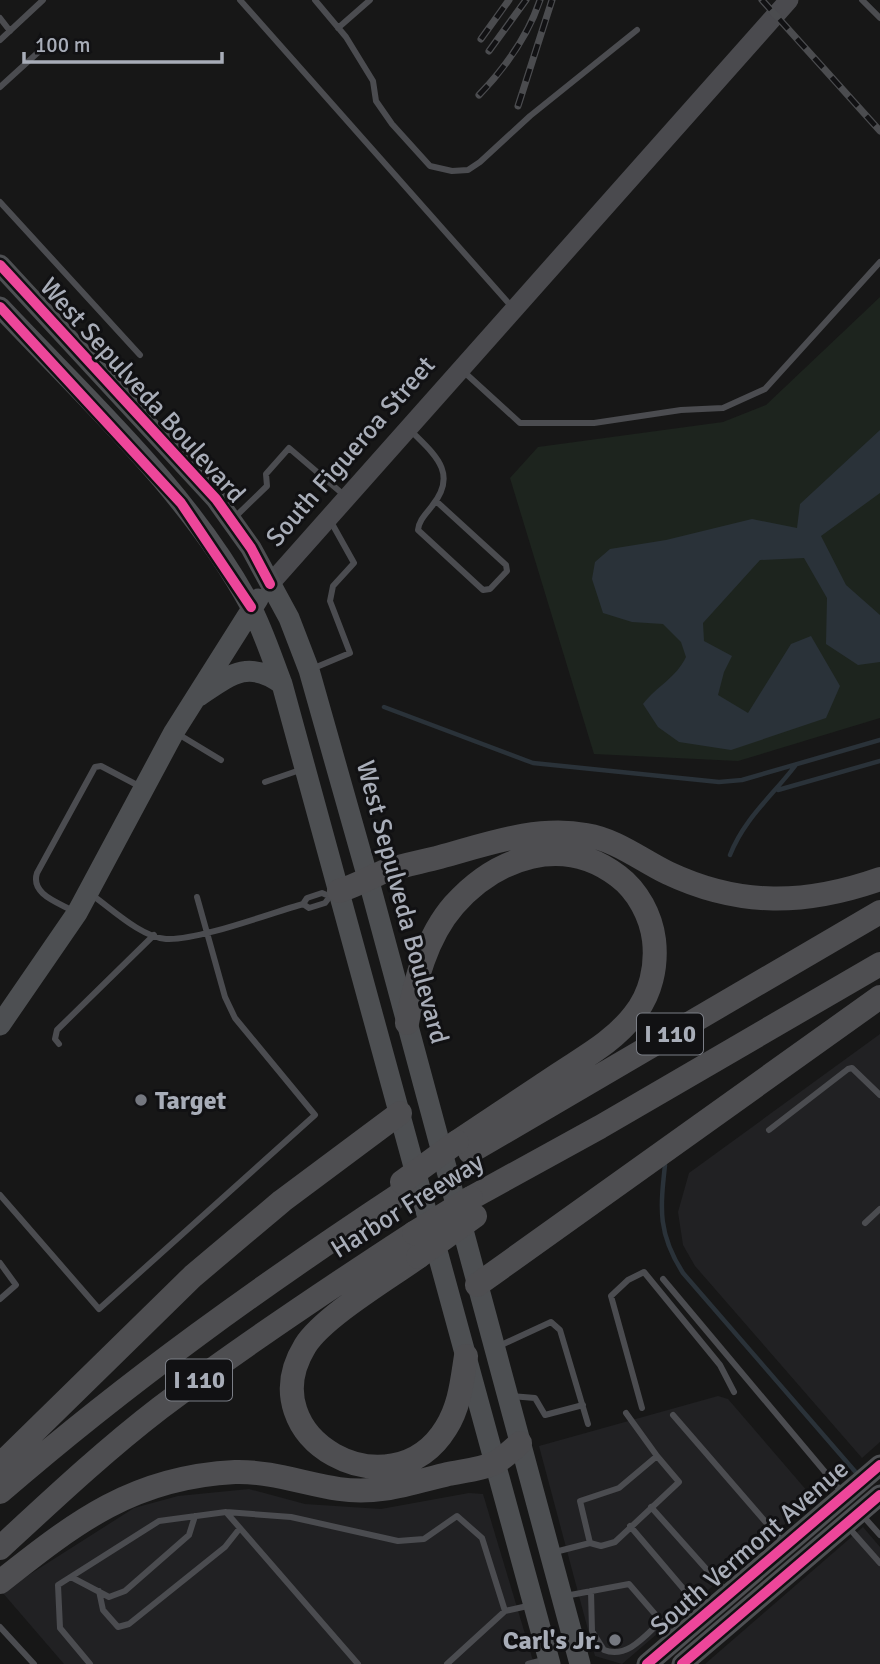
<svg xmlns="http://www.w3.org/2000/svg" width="880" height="1664" font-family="Signika,sans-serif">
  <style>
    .built { fill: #212123 }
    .green { fill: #1d241e }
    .water { fill: #2a3239 }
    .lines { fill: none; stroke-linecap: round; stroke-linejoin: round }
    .stream { stroke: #2a3239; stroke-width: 4.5 }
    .lane { stroke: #4b4c50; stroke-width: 6 }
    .secondary { stroke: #4a4a4e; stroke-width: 19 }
    .primary { stroke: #4d4f52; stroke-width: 21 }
    .highway { stroke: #4e4e51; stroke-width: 24 }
    .rail-casing { stroke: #4b4c4f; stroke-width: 7 }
    .rail { stroke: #111113; stroke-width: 4.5; stroke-dasharray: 13; stroke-linecap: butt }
    .highway-bridge { stroke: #4e4e51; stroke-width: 24 }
    .cycleway-casing { stroke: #111113; stroke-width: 15 }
    .cycleway { stroke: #ed469a; stroke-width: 10 }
    .poi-dot { fill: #757880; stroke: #111113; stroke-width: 2.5 }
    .labels { text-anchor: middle; stroke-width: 6; stroke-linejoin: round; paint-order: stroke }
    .shield { fill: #111113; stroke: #7b7e86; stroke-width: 2 }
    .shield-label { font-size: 24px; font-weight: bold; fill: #a8adb8 }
    .street-label { font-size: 26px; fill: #a8adb8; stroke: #111113 }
    .poi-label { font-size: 26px; font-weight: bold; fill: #a8adb8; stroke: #111113; text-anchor: start }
  </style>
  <rect width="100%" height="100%" fill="#171717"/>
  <path class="built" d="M880 1034V1442L862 1458 695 1266 683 1245 678 1212 689 1173Z
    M718 1396 728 1399 814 1499 622 1664 595 1656 539 1446Z
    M249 1489 305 1504 381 1509 469 1493 483 1494 534 1664H64L2 1592 134 1508 178 1496Z
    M863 1527 880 1547V1664H705Z"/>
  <path class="green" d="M880 297V718L738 761 594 754 510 478 538 447 723 422 766 405Z"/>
  <path class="water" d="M880 430V493L821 536 846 585 880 615V662L858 665 826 644 827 598 804 558 760 560 703 623 704 641 732 656 724 672 718 695 748 713 791 644 811 636 840 686 826 718 731 750 679 742 658 727 643 704C657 686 676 678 686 657L681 642 663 624 632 622 603 613 592 579 595 562 610 549 666 540 752 519 797 528 800 504Z"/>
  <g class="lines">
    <path class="stream" d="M384 707 533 763 719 782 742 780 880 740
      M778 790 880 761
      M730 855C744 819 772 796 795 766
      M665 1165C660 1210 658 1234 683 1273L859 1476"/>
    <path class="lane" d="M240 0 512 307
      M315 0 346 37 373 81 376 101 392 124 430 166 452 171 468 170 480 162 530 116 637 30
      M862 0 880 18
      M0 18 10 31
      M338 28 370 0
      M0 40 43 0
      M0 87 44 47
      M0 202 140 355
      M463 371 520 423H594L681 410 723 408 765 389 880 262
      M411 431C434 454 459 473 432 506 426 514 419 520 418 530L483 590 490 589 507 571 506 565 436 501
      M235 517 267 486 266 474 289 448 344 495
      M314 668 350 653 330 601 333 586 354 563 330 520
      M178 734 221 760
      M265 782 300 770
      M92 895C112 909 141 937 166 939 197 941 271 913 303 904L307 898 322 893 329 896
      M303 904 309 908 325 903 331 895
      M75 912C60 903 30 895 37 873L95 767 101 766 139 786
      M59 1044 55 1039 57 1030 154 935
      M769 1130 848 1069 852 1068 880 1095
      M0 1195 99 1309 315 1115 235 1018 225 997 197 897
      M865 1223 880 1209
      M0 1263 16 1285 0 1299
      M663 1279 841 1491
      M499 1346 551 1322 560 1330 588 1424
      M511 1396 535 1398 545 1415 583 1405
      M642 1408 611 1296 628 1280 644 1272 720 1365 734 1392
      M673 1415 783 1542
      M651 1507 725 1590
      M863 1516 880 1535
      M630 1526 704 1613
      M849 1528 880 1563
      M590 1543 580 1501 619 1488 657 1456 626 1413
      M555 1552 590 1543 601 1546 615 1542 679 1482 657 1456
      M71 1577 109 1597 125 1591 189 1535 195 1516
      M99 1591 103 1610 118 1627 129 1624 225 1547 240 1528
      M591 1591 592 1631 604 1650C627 1659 645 1636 661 1621
      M565 1596 629 1584 673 1635
      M0 1627 34 1664
      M90 1664 60 1628 58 1585 159 1521 226 1512
      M358 1664 226 1512 291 1517 398 1541 424 1539 457 1516 482 1538 505 1611 532 1605
      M447 1664 505 1611
      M528 1664 547 1659"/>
    <path class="secondary" d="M270 584 789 0"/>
    <path class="primary" d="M0 265 216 499 251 548 289 618 309 670 371 889 580 1664
      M0 307C88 401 188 491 250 605 263 630 272 658 282 684L550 1664
      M199 696C230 675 248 659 282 684
      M0 1025 77 913 174 732 258 599
      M647 1664 880 1465
      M682 1664 880 1495"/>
    <path class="highway" d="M339 891C355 886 369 878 383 872 401 865 422 862 440 857 488 844 536 826 586 835 617 840 641 860 668 873 740 907 806 905 880 879
      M407 1023C415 982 426 937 454 905 497 857 563 834 618 876 638 891 651 916 654 940 657 966 651 994 634 1015 614 1041 586 1056 559 1074 525 1097 491 1119 457 1142
      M470 1152 880 912
      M471 1198 600 1127 880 964
      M418 1257C389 1278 323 1317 305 1346 248 1439 392 1516 446 1428 460 1406 462 1381 466 1356
      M477 1285 880 997
      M0 1465 193 1276 282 1201 400 1113
      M0 1492C128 1381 264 1284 405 1191
      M0 1548C52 1500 104 1451 160 1408 242 1346 328 1289 414 1233
      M0 1582C76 1522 133 1477 235 1472 271 1471 305 1484 339 1489 379 1495 411 1483 448 1474 463 1471 482 1469 495 1463 504 1458 512 1450 520 1443"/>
    <defs>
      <path id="rail" d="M762 0 880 131
        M481 39 509 0
        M489 51 526 0
        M479 95C505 68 528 36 540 0
        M518 106 552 0"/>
    </defs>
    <use href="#rail" class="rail-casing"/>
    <use href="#rail" class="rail"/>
    <path class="highway-bridge" d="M402 1182 457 1142
      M414 1233 471 1198
      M418 1257 475 1216"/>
    <defs>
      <path id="cycleway" d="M0 265 216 499 251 548 270 584
        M0 307 181 503 251 607
        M647 1664 880 1465
        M682 1664 880 1495"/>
    </defs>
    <use href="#cycleway" class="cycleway-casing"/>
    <use href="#cycleway" class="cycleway"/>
  </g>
  <g class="poi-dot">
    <circle cx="141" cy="1100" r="7"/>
    <circle cx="615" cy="1640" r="7"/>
  </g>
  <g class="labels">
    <g class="shield">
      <rect x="637" y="1013.5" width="66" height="41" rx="5"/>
      <rect x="166" y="1359.5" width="66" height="41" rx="5"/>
    </g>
    <g class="shield-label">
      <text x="670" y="1042">I 110</text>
      <text x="199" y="1388">I 110</text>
    </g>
    <g class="street-label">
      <text transform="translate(143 390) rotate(48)" y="9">West Sepulveda Boulevard</text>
      <text transform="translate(350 451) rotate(-49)" y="9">South Figueroa Street</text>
      <text transform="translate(403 902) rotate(75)" y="9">West Sepulveda Boulevard</text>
      <text transform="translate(407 1205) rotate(-32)" y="9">Harbor Freeway</text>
      <text transform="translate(749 1547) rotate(-41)" y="9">South Vermont Avenue</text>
    </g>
    <g class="poi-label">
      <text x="155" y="1109">Target</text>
      <text x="601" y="1649" text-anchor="end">Carl's Jr.</text>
    </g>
  </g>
  <path d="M24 52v10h198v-10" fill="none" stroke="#a8adb8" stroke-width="3.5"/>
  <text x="35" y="52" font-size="21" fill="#a8adb8" stroke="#111113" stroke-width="5" paint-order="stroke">100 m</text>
</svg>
